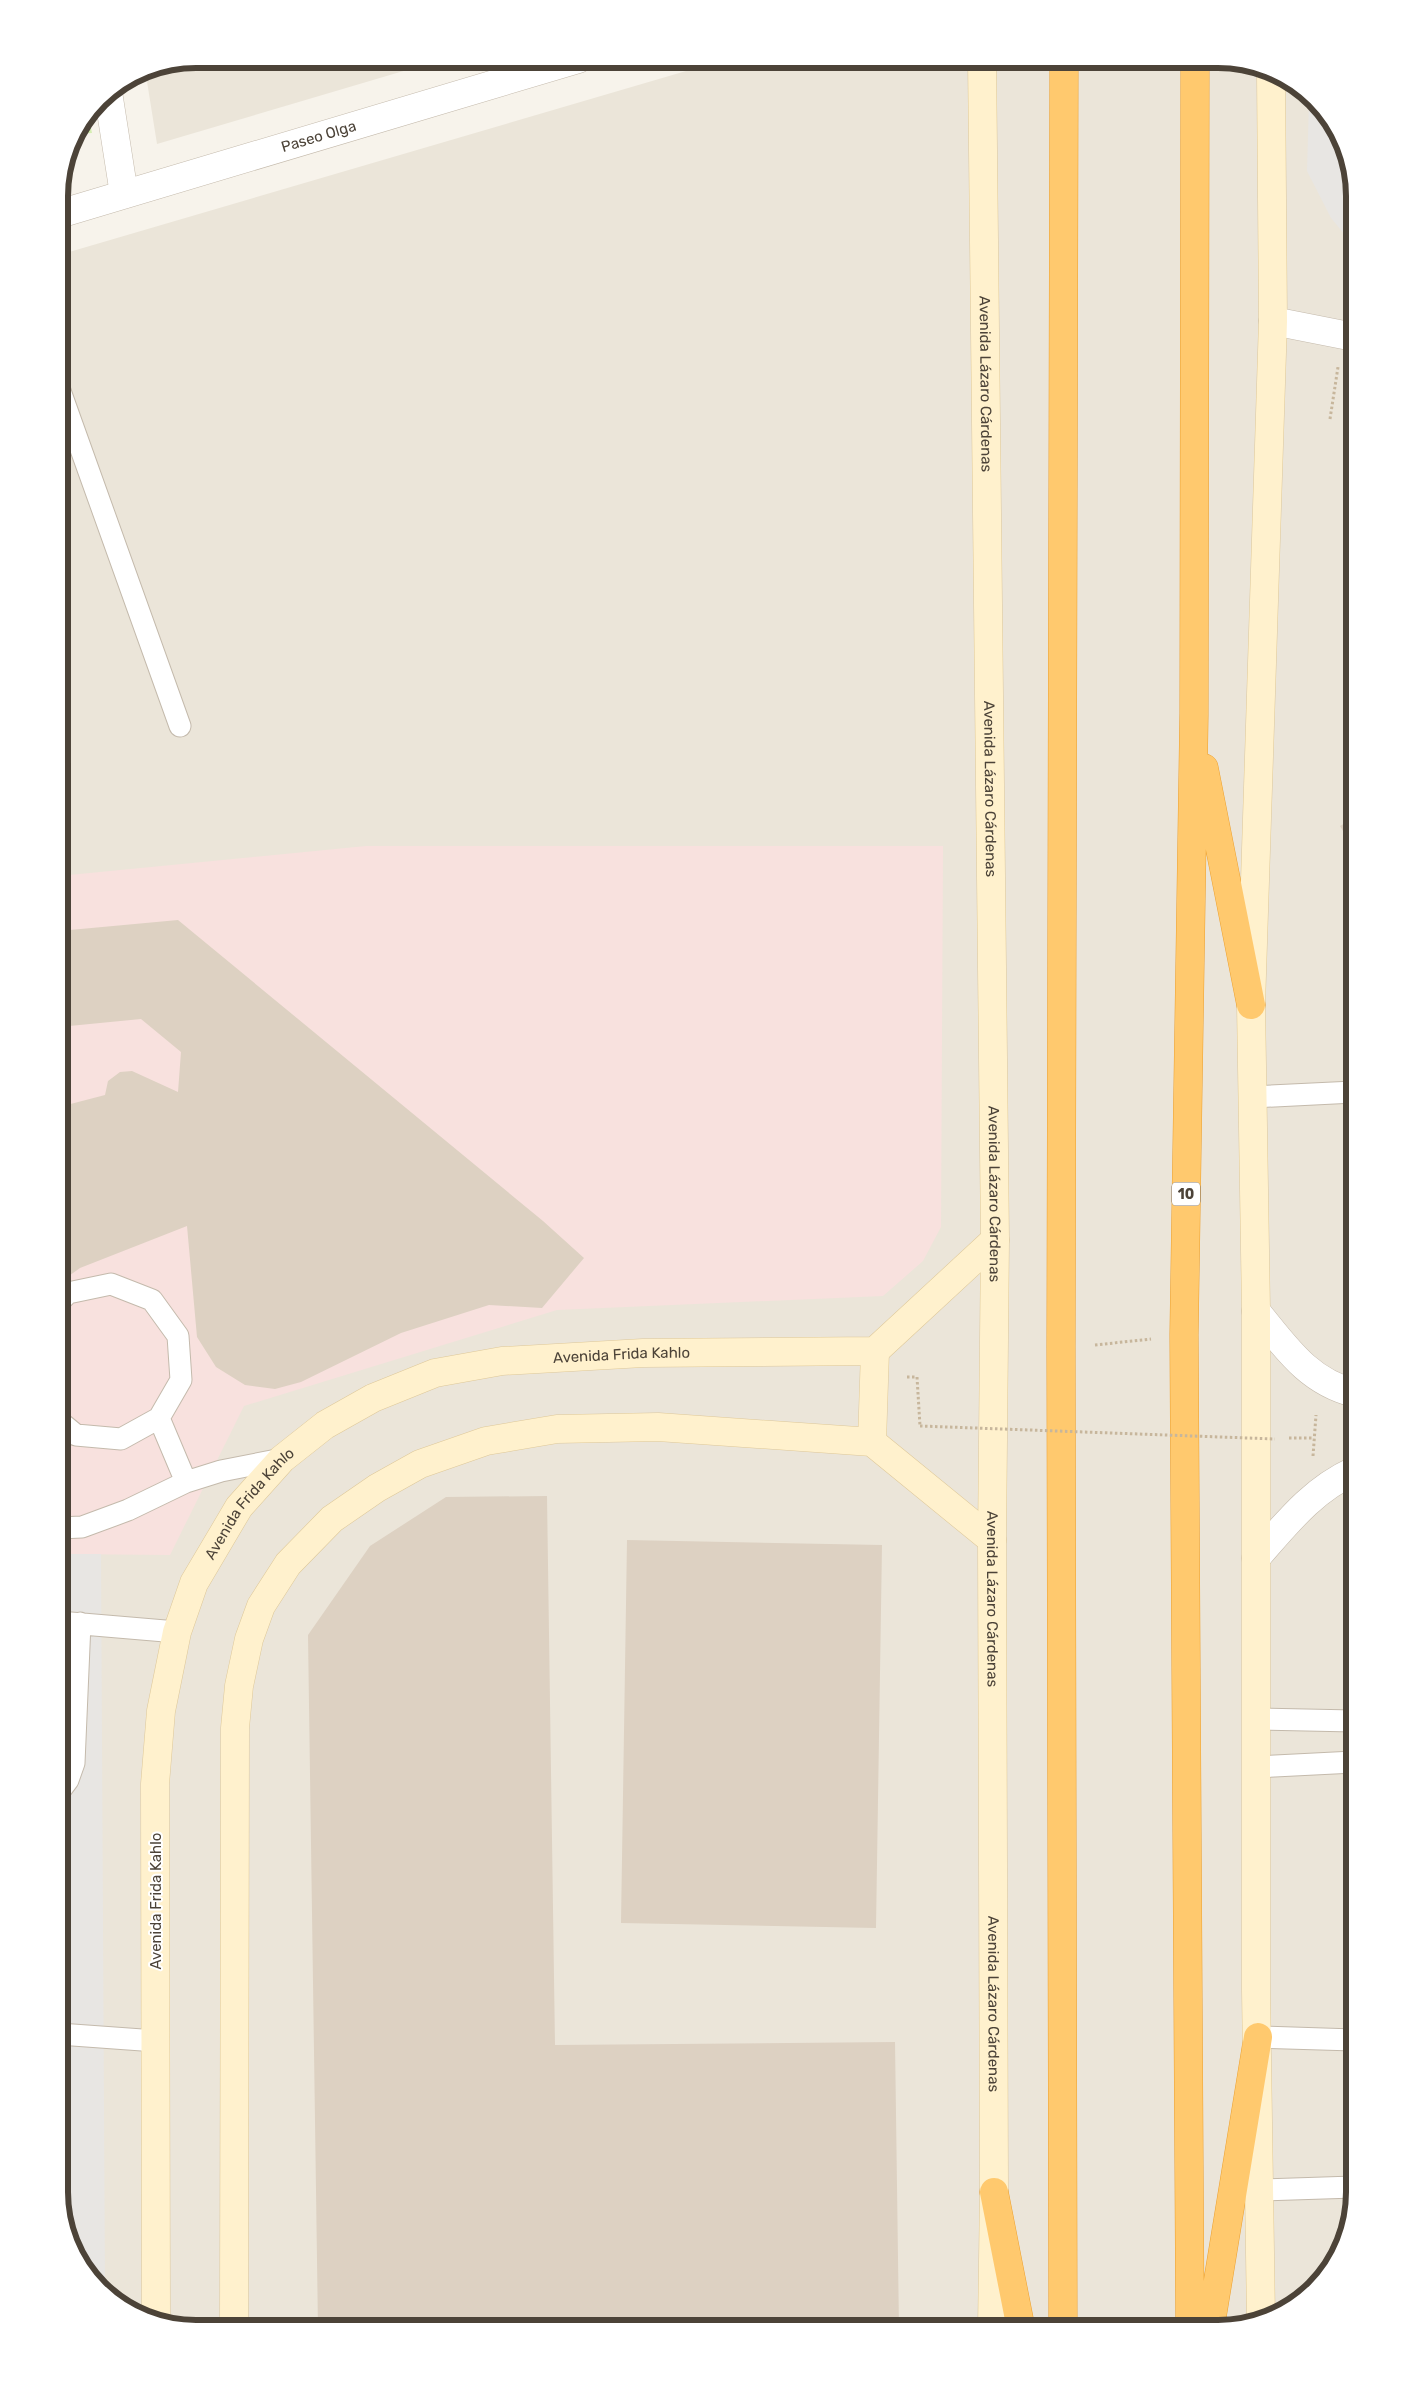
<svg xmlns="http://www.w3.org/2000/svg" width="1413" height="2388" font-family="Rubik,sans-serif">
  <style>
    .residential { fill: #ebe5d9 }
    .medical { fill: #f8e1de }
    .green { fill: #d5eeb1 }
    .parking { fill: #e8e6e3 }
    .building { fill: #ddd1c2 }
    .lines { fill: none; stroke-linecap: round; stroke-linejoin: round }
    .lane-casing { stroke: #c4baac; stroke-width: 23 }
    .street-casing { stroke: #c4baac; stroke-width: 29 }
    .secondary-casing { stroke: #dec899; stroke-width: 29 }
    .highway-casing { stroke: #eca02f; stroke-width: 29 }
    .path { stroke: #c7b69c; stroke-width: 3; stroke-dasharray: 2.5 2.5; stroke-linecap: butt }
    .lane { stroke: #fff; stroke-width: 21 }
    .street { stroke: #fff; stroke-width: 28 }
    .secondary { stroke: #fff1cd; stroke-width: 28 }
    .highway { stroke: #ffc96e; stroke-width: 28 }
    .path-bridge { stroke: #c7b69c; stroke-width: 3; stroke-dasharray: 2.5 2.5; stroke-linecap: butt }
    .labels { text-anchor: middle; stroke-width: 4; stroke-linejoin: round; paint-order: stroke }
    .shield { fill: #fff; stroke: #827b74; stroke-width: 1 }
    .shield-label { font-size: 14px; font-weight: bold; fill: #4c4338 }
    .street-label { font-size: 15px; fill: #4c4338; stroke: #fff }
    .rim { fill: none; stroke: #4c4338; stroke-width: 6 }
  </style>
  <rect width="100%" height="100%" fill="#f7f3eb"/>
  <path class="residential" d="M195 59H444L157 144 145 69Z
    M727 59H1227L1294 82 1340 135 1354 195V2193L1331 2268 1278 2315 1218 2329H187L120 2306 73 2253 59 2193V255Z"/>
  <path class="medical" d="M366 846H943L941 1227 923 1261 883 1296 557 1310 244 1406 170 1555 59 1554V876Z"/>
  <path class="green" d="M88 114 92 133 75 134Z"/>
  <path class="parking" d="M1309 100 1340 135 1354 195V246L1331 218 1307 171Z
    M59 1554H101L105 2290 73 2253 59 2193Z"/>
  <path class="building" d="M1354 818V849L1340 826Z
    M178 920 543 1221 584 1258 542 1308 489 1305 401 1333 301 1382 275 1389 245 1385 216 1367 197 1337 187 1226 80 1268 59 1283V1107L105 1095 108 1081 120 1072 132 1071 178 1092 181 1052 141 1019 59 1027V931Z
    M547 1496 555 2045 895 2042 899 2329H318L308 1635 370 1546 446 1497Z
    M627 1540 882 1545 876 1928 621 1923Z"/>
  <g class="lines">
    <defs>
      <path id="lane" d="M59 388 180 726
        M1252 1097 1354 1092
        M159 1418 186 1482
        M59 1421 76 1435 121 1439 159 1418 181 1380 178 1336 152 1300 111 1284 68 1293 59 1302
        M59 1528 82 1527 128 1510 186 1482 221 1471 282 1459
        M59 1622 177 1632
        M1256 1719 1354 1721
        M1256 1767 1354 1762
        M59 1792 68 1780 74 1763 80 1623
        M59 2034 156 2041
        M1258 2037 1354 2040
        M1259 2190 1354 2187"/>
      <g id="street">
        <path d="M108 92 124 194"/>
        <path id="s1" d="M59 214 578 59"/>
        <path d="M1273 321 1354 337"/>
        <path d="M1256 1311C1285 1346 1307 1381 1354 1393"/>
        <path d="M1256 1558C1286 1524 1312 1490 1354 1471"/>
      </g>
      <g id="secondary">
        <path id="s2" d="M982 59 995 1240 992 1540 994 2192 992 2329"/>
        <path d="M872 1442 875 1351"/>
        <path id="s3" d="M156 2319 155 1784 161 1711 177 1632 194 1583 239 1507 282 1459 325 1425 373 1398 435 1373 502 1361 643 1353 875 1351 995 1240"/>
        <path d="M1261 2319 1256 1990V1311L1251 1005 1273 321 1271 74"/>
        <path d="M234 2329 235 1728 239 1686 249 1639 261 1606 288 1564 332 1519 377 1488 420 1464 486 1441 557 1429 658 1427 872 1442 992 1540"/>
      </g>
      <path id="highway" d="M1204 768 1251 1005
        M994 2192 1021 2329
        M1063 2329 1061 1348 1064 59
        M1190 2329 1184 1335 1194 714 1195 59
        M1210 2329 1258 2037"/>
    </defs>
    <use href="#lane" class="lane-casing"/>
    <use href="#street" class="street-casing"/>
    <use href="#secondary" class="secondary-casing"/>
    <use href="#highway" class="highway-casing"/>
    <path class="path" d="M1346 302 1349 269
      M1330 419 1338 367
      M1095 1345 1151 1339
      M907 1377H917L920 1426
      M1289 1438H1314
      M1313 1456 1316 1415"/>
    <use href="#lane" class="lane"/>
    <use href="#street" class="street"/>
    <use href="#secondary" class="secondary"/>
    <use href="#highway" class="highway"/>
    <path class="path-bridge" d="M920 1426 1275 1439"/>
  </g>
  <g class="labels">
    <rect class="shield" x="1172" y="1182.5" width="28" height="23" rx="4"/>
    <g class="shield-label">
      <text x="1186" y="1199">10</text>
    </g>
    <g class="street-label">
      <text dy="5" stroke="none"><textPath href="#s1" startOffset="271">Paseo Olga</textPath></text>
      <text dy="5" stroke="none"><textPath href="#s2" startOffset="325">Avenida Lázaro Cárdenas</textPath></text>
      <text dy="5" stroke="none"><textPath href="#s2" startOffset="730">Avenida Lázaro Cárdenas</textPath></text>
      <text dy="5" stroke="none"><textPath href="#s2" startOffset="1135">Avenida Lázaro Cárdenas</textPath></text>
      <text dy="5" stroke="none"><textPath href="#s3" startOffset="1258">Avenida Frida Kahlo</textPath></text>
      <text dy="5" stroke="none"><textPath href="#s3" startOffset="838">Avenida Frida Kahlo</textPath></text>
      <text dy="5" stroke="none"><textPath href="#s2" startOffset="1540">Avenida Lázaro Cárdenas</textPath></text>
      <text transform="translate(156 1901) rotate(-90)" y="5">Avenida Frida Kahlo</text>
      <text dy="5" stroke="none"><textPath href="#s2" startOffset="1945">Avenida Lázaro Cárdenas</textPath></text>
    </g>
  </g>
  <path d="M0 0H1413V2388H0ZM196 68H1218A128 128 0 0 1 1346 196V2192A128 128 0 0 1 1218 2320H196A128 128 0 0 1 68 2192V196A128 128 0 0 1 196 68Z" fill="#fff" fill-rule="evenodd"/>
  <path class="rim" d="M196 68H1218A128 128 0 0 1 1346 196V2192A128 128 0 0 1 1218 2320H196A128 128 0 0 1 68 2192V196A128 128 0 0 1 196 68Z"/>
</svg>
